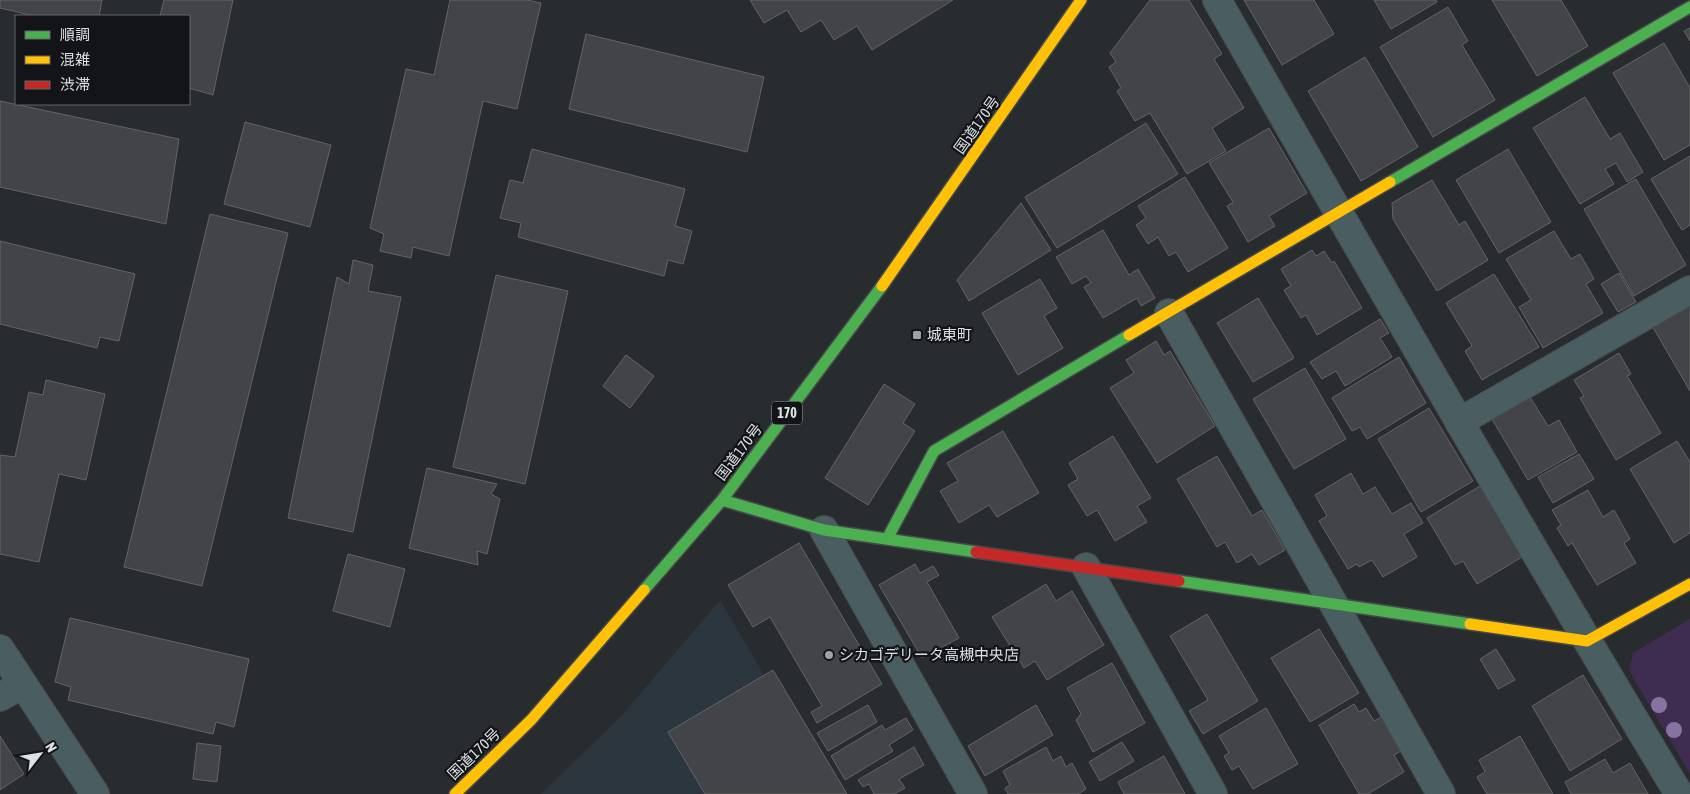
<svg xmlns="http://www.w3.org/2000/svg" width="1690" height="794" font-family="'Asap Condensed','Noto Sans JP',sans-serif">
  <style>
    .built { fill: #2b363f }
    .green { fill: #3f2d51 }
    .building { fill: #424447; stroke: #626467 }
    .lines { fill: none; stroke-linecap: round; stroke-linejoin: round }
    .street-casing { stroke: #46494b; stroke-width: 30 }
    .fast-casing { stroke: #46494b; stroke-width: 14 }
    .slow-casing { stroke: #46494b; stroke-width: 14 }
    .jam-casing { stroke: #46494b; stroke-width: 14 }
    .street { stroke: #4a5d61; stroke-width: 28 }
    .fast { stroke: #4caf50; stroke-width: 11 }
    .slow { stroke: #ffc107; stroke-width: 11 }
    .jam { stroke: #c62828; stroke-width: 11 }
    .tree { fill: #8872a0 }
    .poi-dot { fill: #9da2a5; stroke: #121417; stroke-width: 2 }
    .labels { text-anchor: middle; stroke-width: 4.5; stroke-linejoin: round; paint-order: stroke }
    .shield { fill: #121417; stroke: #9fa4a6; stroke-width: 1 }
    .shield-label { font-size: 14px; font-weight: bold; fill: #dce1e4 }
    .street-label { font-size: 15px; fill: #dce1e4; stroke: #121417 }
    .poi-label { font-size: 15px; fill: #dce1e4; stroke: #121417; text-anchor: start }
  </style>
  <rect width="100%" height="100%" fill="#292c2f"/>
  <path class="built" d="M720 600 834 794H541L624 713Z"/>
  <path class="green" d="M1690 619V774L1629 670 1633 653Z"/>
  <path class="building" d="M0 0H102L99 16H35L0 8Z
    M164 0H233L213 95 189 88V16H160Z
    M450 0H527L541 3 517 109 483 101 449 256 413 247 411 258 380 251 384 234 370 228 406 69 434 75Z
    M750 0H953L872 50 857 26 834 40 821 20 801 32 787 10 764 23Z
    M1150 0H1189L1222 54 1214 59 1244 108 1212 128 1226 151 1187 174 1150 113 1135 121 1117 91 1121 88 1109 67 1116 62 1110 53Z
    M1244 0H1314L1334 34 1282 65Z
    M1374 0H1436L1437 2 1391 29Z
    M1492 0H1561L1588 46 1537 76Z
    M1448 7 1468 41 1462 45 1495 100 1433 137 1380 47Z
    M1690 28V41L1684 31Z
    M586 34 764 77 747 152 569 109Z
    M1664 43 1690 88V145L1664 160 1613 73Z
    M1365 57 1418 147 1361 181 1308 91Z
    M1585 97 1610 139 1620 133 1643 172 1627 182 1616 163 1605 169 1614 184 1580 204 1533 128Z
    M0 101 179 139 166 224 0 187Z
    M245 122 331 145 310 227 224 204Z
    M1146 123 1178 174 1057 248 1025 197Z
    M1269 128 1307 193 1269 216 1275 226 1248 242 1227 206 1233 202 1209 163Z
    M532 149 685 189 675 226 692 231 683 264 668 260 664 276 518 237 521 223 500 218 510 180 523 183Z
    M1508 149 1551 222 1499 253 1456 180Z
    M1690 156V225L1682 230 1651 179Z
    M1185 177 1228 248 1188 272 1176 252 1169 256 1158 237 1148 244 1136 225 1146 218 1138 206Z
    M1636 179 1686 265 1634 296 1584 209Z
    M1432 180 1459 225 1465 221 1488 260 1437 291 1393 219 1392 203Z
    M1021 203 1051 250 969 301 957 280Z
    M210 214 288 233 202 586 124 567Z
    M1103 230 1129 275 1138 269 1155 298 1141 306 1137 298 1103 318 1084 287 1091 283 1086 276 1072 284 1056 257Z
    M1554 231 1571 259 1580 254 1594 279 1586 284 1603 313 1543 348 1519 307 1531 300 1506 259Z
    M0 241 135 274 119 341 100 337 97 348 0 324Z
    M1312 250 1316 256 1324 251 1332 263 1334 261 1362 308 1317 335 1306 315 1301 318 1284 290 1291 286 1281 269Z
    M353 260 373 265 368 291 401 297 353 532 288 518 337 277 349 284Z
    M1619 273 1636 302 1618 312 1601 284Z
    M1494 274 1539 347 1482 380 1465 351 1472 346 1446 303Z
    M496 275 568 291 525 484 453 467Z
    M1040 279 1057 308 1044 316 1063 348 1018 375 982 313Z
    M1258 298 1294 358 1253 382 1217 323Z
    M1690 304V391L1651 324Z
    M1380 319 1389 333 1380 338 1392 357 1345 386 1336 371 1322 379 1310 362Z
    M1156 341 1164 355 1170 351 1215 426 1157 463 1110 388 1134 373 1126 360Z
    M1619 353 1631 374 1627 376 1661 433 1616 460 1580 398 1584 396 1574 380Z
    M626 355 654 376 630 408 603 386Z
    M1399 357 1426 403 1367 439 1360 427 1352 431 1332 398Z
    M1305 368 1346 439 1294 469 1253 399Z
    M46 380 105 394 86 480 59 474 39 562 0 554V455L15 457 29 392 43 395Z
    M884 384 915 404 903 423 915 431 868 505 825 478Z
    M1530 397 1548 426 1559 420 1577 452 1528 480 1492 419Z
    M1429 408 1473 481 1421 512 1378 439Z
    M1003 431 1039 493 997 517 989 505 959 523 940 491 958 481 947 463Z
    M1113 436 1151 498 1137 506 1147 522 1115 541 1097 510 1087 516 1068 485 1078 479 1069 463Z
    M1677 441 1690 462V533L1674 543 1630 469Z
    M1579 454 1594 479 1553 503 1538 477Z
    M1217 456 1252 516 1262 510 1285 550 1259 565 1252 554 1237 563 1225 542 1217 547 1177 479Z
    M427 468 497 484 491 494 500 499 487 554 477 551 478 565 409 548Z
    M1351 473 1363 494 1375 487 1392 514 1411 503 1423 523 1404 534 1417 557 1383 577 1372 560 1359 567 1357 564 1348 569 1319 521 1327 516 1315 495Z
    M1480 486 1522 557 1477 584 1463 561 1455 565 1427 518Z
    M1588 490 1603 517 1614 510 1630 539 1624 543 1636 563 1597 585 1572 543 1568 546 1557 528 1561 525 1552 510Z
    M799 543 882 684 817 723 811 712 822 706 770 617 753 627 728 585Z
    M348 554 405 569 390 627 333 611Z
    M915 564 920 573 933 566 939 575 927 582 959 638 922 658 879 585Z
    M1046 584 1056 601 1072 591 1104 645 1047 680 1035 661 1024 668 992 617Z
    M1207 614 1258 701 1203 734 1189 711 1208 700 1170 636Z
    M70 618 249 659 234 727 216 722 213 734 68 700 71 687 55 682Z
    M1319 629 1359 693 1310 722 1271 658Z
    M1496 649 1515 680 1498 689 1480 659Z
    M1112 663 1145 723 1093 752 1076 720 1081 714 1067 688Z
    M773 670 847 794H705L668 732Z
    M1583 675 1622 739 1570 771 1532 706Z
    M1354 704 1359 712 1366 708 1374 721 1381 717 1401 751 1394 755 1404 772 1368 794H1359L1319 725Z
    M868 705 877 722 828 751 817 733Z
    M1036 705 1053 735 985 776 968 746Z
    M1266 708 1298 764 1253 789 1239 766 1232 770 1224 756 1229 753 1219 736Z
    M906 718 913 730 889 745 893 751 845 780 831 756 882 725 885 730Z
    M0 736 24 774 0 790Z
    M1520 736 1553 794H1487L1477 777 1485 772 1479 760Z
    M1122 742 1134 761 1100 781 1089 762Z
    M197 743 221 746 217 782 193 779Z
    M914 747 924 765 899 779 905 788 894 794H874L869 784 863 787 858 780Z
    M1046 747 1053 761 1061 756 1066 767 1072 763 1086 789 1078 794H1008L1005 788 1010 785 1003 771Z
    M1164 756 1185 794H1124L1118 782Z
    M1605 759 1613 773 1630 763 1648 794H1571L1565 782Z"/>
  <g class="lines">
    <defs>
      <path id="street" d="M1217 0C1369 266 1521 532 1679 794
        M1169 313 1441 794
        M1459 422 1690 290
        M824 530 973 794
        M1086 567 1213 794
        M0 649 95 794
        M0 697 23 684"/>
      <path id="fast" d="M1390 182 1690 7
        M722 500 824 530 976 552
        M887 539 934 451 1129 335
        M1179 581 1470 624
        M644 590 722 500 882 286"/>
      <path id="slow" d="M882 286 1081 0
        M1129 335 1390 182
        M1470 624 1587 641 1690 584
        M455 794 531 720 644 590"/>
      <path id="jam" d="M976 552 1179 581"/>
    </defs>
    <use href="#street" class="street-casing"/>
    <use href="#fast" class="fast-casing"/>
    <use href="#slow" class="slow-casing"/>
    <use href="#jam" class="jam-casing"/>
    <use href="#street" class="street"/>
    <use href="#fast" class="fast"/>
    <use href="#slow" class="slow"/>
    <use href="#jam" class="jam"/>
  </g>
  <g class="tree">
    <circle cx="1659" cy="705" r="8"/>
    <circle cx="1674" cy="730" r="8"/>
  </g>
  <g class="poi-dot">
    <rect x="912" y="330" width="10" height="10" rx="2.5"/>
    <circle cx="829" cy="655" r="5"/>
  </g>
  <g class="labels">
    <rect class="shield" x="772" y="401.5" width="30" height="23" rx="4"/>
    <g class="shield-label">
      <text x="787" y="418">170</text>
    </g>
    <g class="street-label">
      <text transform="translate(977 125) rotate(-55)" y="5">国道170号</text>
      <text transform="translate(739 452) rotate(-53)" y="5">国道170号</text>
      <text transform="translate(474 754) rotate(-44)" y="5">国道170号</text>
    </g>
    <g class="poi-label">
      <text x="927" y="340">城東町</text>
      <text x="839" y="660">シカゴデリータ高槻中央店</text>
    </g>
  </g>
  <rect x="15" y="15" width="175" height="90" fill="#121417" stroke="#636669"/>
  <rect x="25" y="31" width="25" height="8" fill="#4caf50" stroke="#636669"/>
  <text x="60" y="40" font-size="15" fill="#dce1e4">順調</text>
  <rect x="25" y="56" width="25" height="8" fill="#ffc107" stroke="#636669"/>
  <text x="60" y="65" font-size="15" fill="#dce1e4">混雑</text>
  <rect x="25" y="81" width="25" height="8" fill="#c62828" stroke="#636669"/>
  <text x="60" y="90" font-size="15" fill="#dce1e4">渋滞</text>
  <g transform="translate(40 754) rotate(59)" stroke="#121417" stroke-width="4" paint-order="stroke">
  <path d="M0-4L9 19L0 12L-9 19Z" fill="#dce1e4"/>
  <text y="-8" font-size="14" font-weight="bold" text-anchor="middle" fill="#dce1e4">N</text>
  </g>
</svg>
